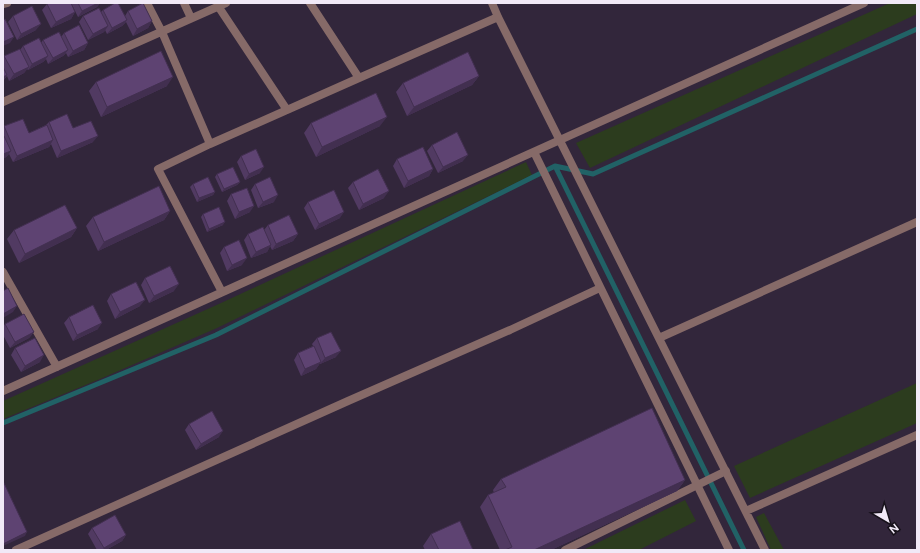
<svg xmlns="http://www.w3.org/2000/svg" width="920" height="553" font-family="Figtree,sans-serif">
  <style>
    .green { fill: #2c3c1e }
    .lines { fill: none; stroke-linecap: round; stroke-linejoin: round }
    .stream { stroke: #216266; stroke-width: 5 }
    .street { stroke: #866a68; stroke-width: 8 }
    .wall { fill: #513a62 }
    .shaded-wall { fill: #422f50 }
    .building { fill: #5e4372; stroke: #422f50 }
  </style>
  <rect width="100%" height="100%" fill="#32263b"/>
  <path class="green" d="M890 3H917V14L590 168 576 143Z
    M526 162 532 175 217 328 100 379 3 419V401L221 303Z
    M917 383V423L750 498 734 466Z
    M685 500 696 521 639 550H583Z
    M764 513 784 550H771L756 517Z"/>
  <g class="lines">
    <path class="stream" d="M555 166 744 550
      M3 423 216 335 555 166 593 174 917 29"/>
    <path class="street" d="M147 3 162 32 210 144
      M184 3 191 18
      M310 3 359 78
      M492 3 498 17 765 550
      M3 4 7 3
      M218 6 287 110
      M3 102 226 3
      M534 152 729 550
      M3 272 57 367
      M222 292 158 169 210 144 359 78 498 17
      M659 338 917 222
      M3 391 864 3
      M746 511 917 435
      M16 550 348 401 510 330 600 288
      M565 550 726 471"/>
  </g>
  <path class="wall" d="M71 3H100L97 7 78 17Z
    M47 4 75 12 71 19 51 28 42 10Z
    M103 10 125 16 128 11 152 21 148 28 133 36 126 22 122 26 107 34 105 30 104 32 88 40 79 22 83 16 101 12Z
    M13 16 36 30 17 40 8 22Z
    M64 33 88 43 84 50 68 57 66 53 63 56 48 64 46 59 43 62 28 70 27 69 24 73 9 81 7 76 3 81V58L4 56 20 50 23 46 41 43 43 40 61 37Z
    M479 76 472 85 407 116 396 92 403 83Z
    M96 82 167 86 101 117 89 91Z
    M49 122 73 128 93 142 57 158 51 144 49 147 13 162 9 154 6 157 3 159V128L4 126 29 133 46 125Z
    M311 123 380 126 316 157 304 133Z
    M432 145 463 161 438 173 427 151Z
    M241 156 260 173 245 180 237 162Z
    M397 159 433 169 429 176 404 188 393 166Z
    M217 174 240 182 237 185 222 192 215 177Z
    M353 182 384 198 359 210 348 188Z
    M193 184 215 192 213 195 197 202 190 187Z
    M255 184 274 202 258 208 251 190Z
    M231 194 250 212 235 219 227 201Z
    M308 202 340 218 315 230 304 208Z
    M170 211 164 220 98 251 86 226 93 217Z
    M203 214 223 225 207 232 201 217Z
    M268 225 298 234 293 241 272 250 270 246 267 252 251 258 244 240 248 234 264 230Z
    M77 228 71 237 19 263 7 239 14 230Z
    M224 247 242 265 227 271 220 253Z
    M145 278 174 291 149 303 141 285Z
    M111 294 140 306 115 319 107 301Z
    M69 317 98 329 73 341 64 323Z
    M5 324 34 332 29 338 10 348 3 335V327Z
    M317 338 336 357 320 364V363L316 369 301 376 294 360 298 353 313 346 312 344Z
    M15 348 40 362 21 372 11 355Z
    M189 424 219 437 196 450 185 430Z
    M501 479 685 480 677 491 551 550H500L480 507 488 495 494 493 493 490Z
    M92 528 126 535 122 541 106 550H97L88 534Z
    M431 534 473 550H425L423 546Z"/>
  <path class="shaded-wall" d="M98 3H100L97 7 78 17 82 11Z
    M75 12 71 19 51 28 56 22Z
    M127 20 122 26 107 34 112 28Z
    M152 21 148 28 133 36 137 29Z
    M41 24 36 30 17 40 21 34Z
    M108 26 104 32 88 40 93 34Z
    M14 37 10 43 3 46V42Z
    M88 43 84 50 68 57 73 51Z
    M68 50 63 56 48 64 53 58Z
    M48 56 43 62 28 70 32 64Z
    M29 67 24 73 9 81 14 74Z
    M7 75 3 81V77Z
    M479 76 472 85 407 116 414 107Z
    M173 77 167 86 101 117 107 107Z
    M387 117 380 126 316 157 322 147Z
    M98 136 93 142 57 158 61 151Z
    M53 140 49 147 13 162 17 156Z
    M11 151 6 157 3 159V154Z
    M468 155 463 161 438 173 443 167Z
    M264 167 260 173 245 180 249 174Z
    M433 169 429 176 404 188 408 181Z
    M240 182 237 185 222 192 224 189Z
    M389 191 384 198 359 210 363 204Z
    M215 192 213 195 197 202 199 198Z
    M278 195 274 202 258 208 263 202Z
    M254 206 250 212 235 219 239 212Z
    M170 211 164 220 98 251 104 242Z
    M344 212 340 218 315 230 319 224Z
    M225 222 223 225 207 232 209 229Z
    M77 228 71 237 19 263 25 254Z
    M298 234 293 241 272 250 276 244Z
    M271 245 267 252 251 258 256 252Z
    M247 258 242 265 227 271 232 265Z
    M179 284 174 291 149 303 154 296Z
    M145 300 140 306 115 319 120 312Z
    M17 306 13 312 3 318V314Z
    M102 323 98 329 73 341 77 335Z
    M34 332 29 338 10 348 15 342Z
    M341 351 336 357 320 364 325 358Z
    M44 355 40 362 21 372 25 366Z
    M321 362 316 369 301 376 305 369Z
    M223 431 219 437 196 450 201 444Z
    M685 480 677 491 551 550H534Z
    M27 532 25 536 3 546V544Z
    M126 535 122 541 106 550H102L104 548Z"/>
  <path class="building" d="M49 3H71L75 12 56 22 47 4Z
    M78 3H98L82 11Z
    M115 3H118L127 20 112 28 103 10Z
    M143 3 152 21 137 29 128 11Z
    M32 6 41 24 21 34 13 16Z
    M99 8 108 26 93 34 83 16Z
    M5 19 14 37 3 42V20Z
    M79 25 88 43 73 51 64 33Z
    M59 32 68 50 53 58 43 40Z
    M39 38 48 56 32 64 23 46Z
    M20 49 29 67 14 74 4 56Z
    M161 51 173 77 107 107 96 82Z
    M468 52 479 76 414 107 403 83Z
    M3 67 7 75 3 77Z
    M376 93 387 117 322 147 311 123Z
    M67 114 73 128 91 121 98 136 61 151 49 122Z
    M23 119 29 133 47 125 53 140 17 156 4 126Z
    M457 132 468 155 443 167 432 145Z
    M3 136H4L11 151 3 154Z
    M423 147 433 169 408 181 397 159Z
    M256 149 264 167 249 174 241 156Z
    M233 167 240 182 224 189 217 174Z
    M378 169 389 191 363 204 353 182Z
    M208 177 215 192 199 198 193 184Z
    M270 177 278 195 263 202 255 184Z
    M159 186 170 211 104 242 93 217Z
    M247 188 254 206 239 212 231 194Z
    M334 190 344 212 319 224 308 202Z
    M65 205 77 228 25 254 14 230Z
    M219 207 225 222 209 229 203 214Z
    M289 215 298 234 276 244 268 225Z
    M263 227 271 245 256 252 248 234Z
    M239 240 247 258 232 265 224 247Z
    M170 266 179 284 154 296 145 278Z
    M136 282 145 300 120 312 111 294Z
    M8 288 17 306 3 314V291Z
    M93 305 102 323 77 335 69 317Z
    M24 314 34 332 15 342 5 324Z
    M331 332 341 351 325 358 317 338Z
    M35 338 44 355 25 366 15 348Z
    M314 346 321 362 305 369 298 353Z
    M652 408 685 480 534 550H505L512 547 488 495 506 487 501 479Z
    M212 411 223 431 201 444 189 424Z
    M3 481 27 532 3 544Z
    M115 515 126 535 104 548 92 528Z
    M460 521 473 550H439L431 534Z"/>
  <rect width="920" height="553" fill="none" stroke="#f1e9f7" stroke-width="8"/>
  <g transform="translate(888 521) rotate(142)" stroke="#17121b" stroke-width="3" paint-order="stroke">
  <path d="M0-3L7 15L0 10L-7 15Z" fill="#f1e9f7"/>
  <text y="-6" font-size="11" font-weight="bold" text-anchor="middle" fill="#f1e9f7">N</text>
  </g>
</svg>
